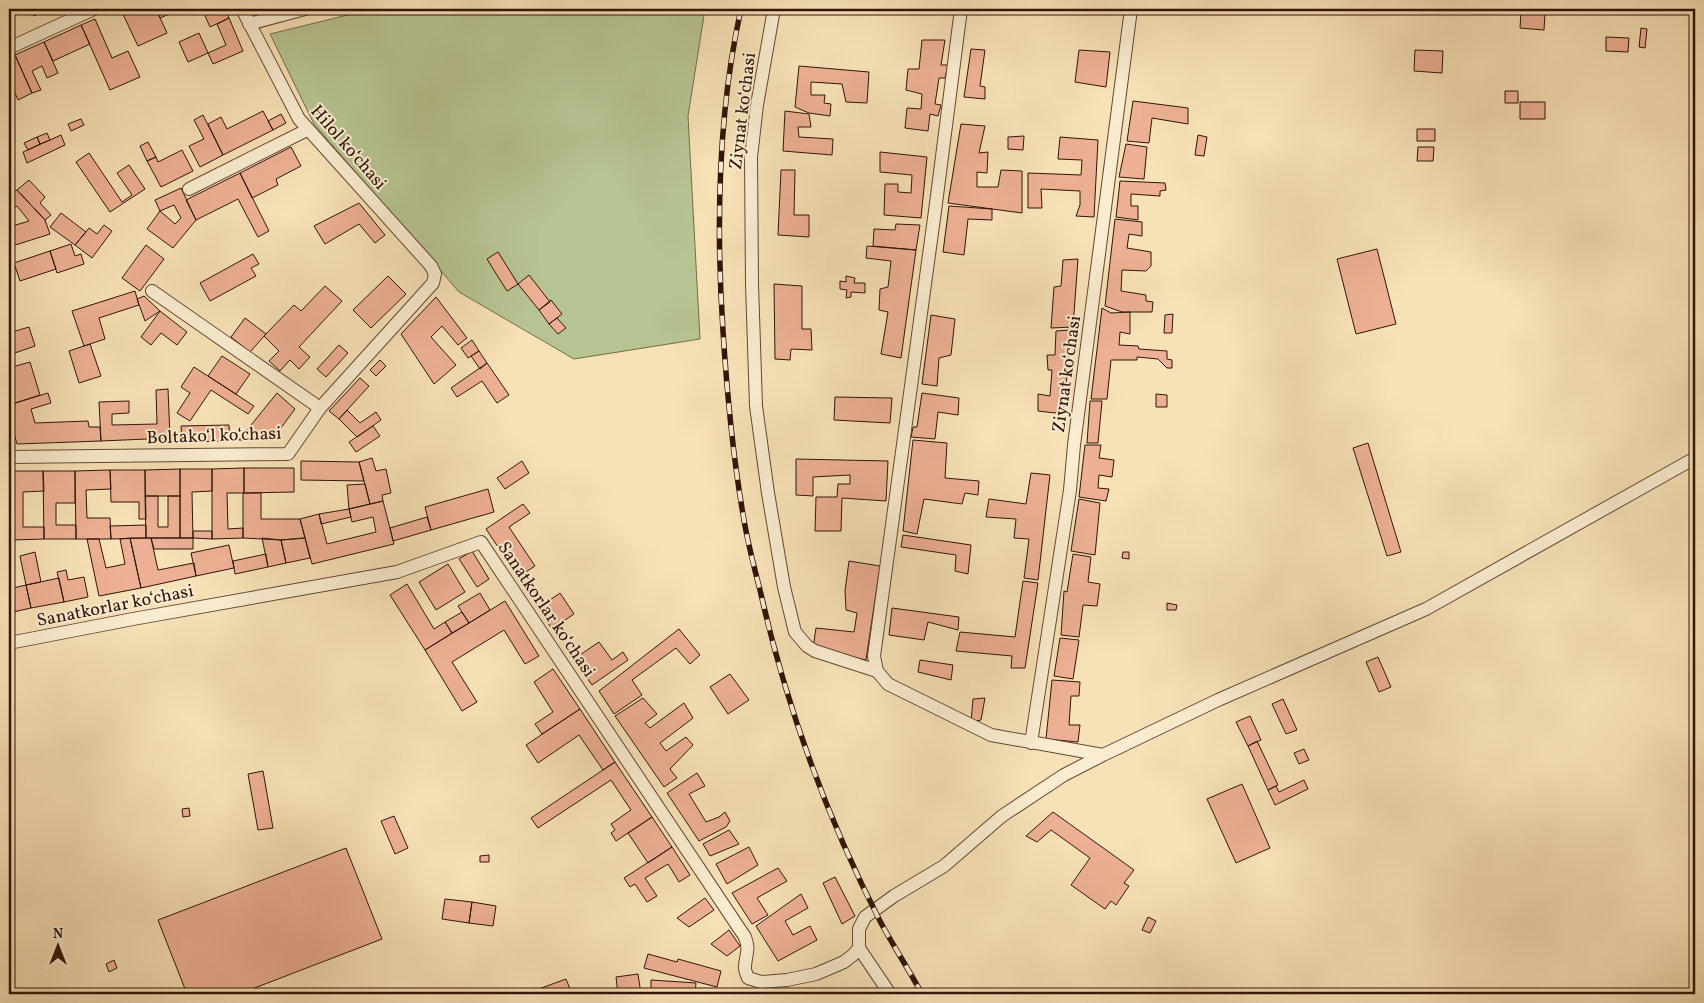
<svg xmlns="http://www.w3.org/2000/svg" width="1704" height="1003" font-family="Vollkorn,serif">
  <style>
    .green { fill: #b7c492; stroke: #746c4d }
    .building { fill: #edb094; stroke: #311408; fill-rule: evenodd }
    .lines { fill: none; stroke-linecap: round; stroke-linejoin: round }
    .minor-casing { stroke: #624734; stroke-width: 14 }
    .minor { stroke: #faecd0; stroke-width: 12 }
    .rail-casing { stroke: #311408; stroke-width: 5.5 }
    .rail { stroke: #faecd0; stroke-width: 4; stroke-dasharray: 11; stroke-linecap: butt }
    .labels { text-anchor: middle; stroke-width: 4; stroke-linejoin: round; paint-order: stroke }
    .street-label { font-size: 18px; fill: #311408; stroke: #faecd0 }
  </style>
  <rect width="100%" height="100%" fill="#f7e1b6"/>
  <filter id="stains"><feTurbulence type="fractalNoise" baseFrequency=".004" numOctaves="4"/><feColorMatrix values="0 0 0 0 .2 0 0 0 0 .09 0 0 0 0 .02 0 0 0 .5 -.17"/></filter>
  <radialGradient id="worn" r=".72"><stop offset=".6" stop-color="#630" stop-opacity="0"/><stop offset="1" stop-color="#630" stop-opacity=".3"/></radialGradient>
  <path class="green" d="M372 9H705L688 116 700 339 574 359 459 292 314 124 270 34Z"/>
  <path class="building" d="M30 9H50L34 16Z
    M123 9H156L167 33 138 46 121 10Z
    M156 9H181L160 18Z
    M202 9H224L229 18 210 27Z
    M1521 12 1545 13 1544 30 1520 28Z
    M229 18 243 51 213 64 208 53 226 45 217 24Z
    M95 19 112 58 128 51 140 77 110 90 81 25Z
    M81 25 90 44 53 61 44 42Z
    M1641 28 1647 29 1645 48 1639 47Z
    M199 33 208 53 188 62 179 42Z
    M1606 37 1629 38 1628 52 1606 51Z
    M922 40H945L941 65H948L945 78H939L935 104 941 105 938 116 930 114 928 131 905 128 907 108 921 109 922 94 906 90 908 69H919Z
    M44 42 58 73 47 78 42 66 32 71 41 90 32 93 15 55Z
    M971 49 985 50 980 86 985 87V99L964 97Z
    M1079 50 1110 52 1106 87 1075 82Z
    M1415 50 1443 51 1442 73 1414 71Z
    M15 55 32 93 18 100 9 79V58Z
    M799 66 869 72 867 103 846 102 842 84 811 82V95H825L824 103 831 104 830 116 809 113 795 107Z
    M1505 91H1518V103H1505Z
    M1133 101 1188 108V124L1152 118 1149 143 1127 141Z
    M1520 102H1545V119H1520Z
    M263 111 273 130 223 155 208 124 221 117 227 129Z
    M785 111 809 114 811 127H798L799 137 833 139 832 155 783 151Z
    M281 114 286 123 273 130 268 121Z
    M203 115 223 155 200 167 189 146 204 139 194 120Z
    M81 119 84 125 71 131 68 124Z
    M961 124 985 126 979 153 988 152 987 173 977 172V187H998L1001 170 1022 171V213L948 203Z
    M1417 129H1435V141H1417Z
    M47 133 50 140 40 144 37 137Z
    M61 135 65 145 27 163 23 152Z
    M1198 135 1207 137 1204 156 1195 155Z
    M1024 136 1023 150 1008 149V137Z
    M37 137 40 144 28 150 24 143Z
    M1060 137 1098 140 1094 217 1076 216 1080 205V191L1041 189 1042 208H1028V173L1081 175 1082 160 1058 159Z
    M148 142 156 157 147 161 140 146Z
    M1126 144 1147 147 1144 179 1119 177Z
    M291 147 301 166 276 179 278 185 252 198 240 173Z
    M1418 147H1434L1433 161H1417Z
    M182 150 193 171 161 187 147 161 156 157 158 162Z
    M880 152 927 157 921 218 884 215 885 184H898V192L911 193 912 175 880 172Z
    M89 153 122 202 132 195 117 173 129 165 145 189 110 212 76 162Z
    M781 170H795L794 215H809V237L778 235Z
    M240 173 269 231 258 237 238 199 196 220 186 200Z
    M29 180 45 197 40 203 51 215 45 220 17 190Z
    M1120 181 1165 183 1166 190 1160 191V196L1131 194V206H1138V220L1116 217Z
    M181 188 196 220 173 248 147 229 160 211 155 200ZM174 205 181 218 175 224 160 211Z
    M17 190 45 220 50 234 9 247V227L29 221 17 206 9 209V194Z
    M359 203 385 235 375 243 359 224 325 244 314 226Z
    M949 206 992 209V220L968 219 964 255 943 252Z
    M61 213 86 232 75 245 50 227Z
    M1115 219 1142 222V236L1129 234 1127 248 1151 252V266L1146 271 1122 270 1121 291 1146 295V301L1153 302 1152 312H1122L1105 306Z
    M896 224 920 225 916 250 873 246 874 229 895 230Z
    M104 225 112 231 92 258 75 245 89 228 97 234Z
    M71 244 75 256 81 254 84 264 57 273 50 251Z
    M146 245 164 259 140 291 122 278Z
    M867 246 916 250 901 358 881 354 888 312 879 310 880 289 888 287 891 261 866 258Z
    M1377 249 1396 324 1356 334 1337 259Z
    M50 251 56 269 20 281 14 263Z
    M498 252 518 284 507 291 487 259Z
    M253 254 259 264 251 268 256 276 210 301 200 283Z
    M1078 259 1073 327 1051 328 1054 287 1061 286 1063 260Z
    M529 275 550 302 539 310 518 284Z
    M388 276 406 294 371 328 353 310Z
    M846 276 855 278 854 283H865V293L851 292V297L846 298 847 290 840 289V281L846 282Z
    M774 284 802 286V329H811L812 350 791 349 790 360 775 359Z
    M325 286 342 301 299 347 310 357 299 369 290 360 280 371 269 361 279 351 264 336 294 305 301 311Z
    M135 291 139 305 99 318 105 339 84 346 72 311Z
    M144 296 160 311 145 321 137 299Z
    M436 297 467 338 458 345 442 326 431 337 456 365 434 384 401 334Z
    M551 300 562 314 549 324 539 310Z
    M1102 308 1111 313 1130 312V334L1120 332 1119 345 1138 346 1139 349 1167 351V359L1172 360V368H1167L1158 359 1137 357V360H1111L1107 399H1091Z
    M160 311 187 332 177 345 161 333 151 345 141 337Z
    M1173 314 1172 333H1164L1165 315Z
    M931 315 955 319 951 355 939 358 937 386 922 384Z
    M245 318 266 334 250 352 231 337Z
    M557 318 566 328 558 334 549 324Z
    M29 327 35 346 9 355V333Z
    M1071 330 1064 407 1055 413 1038 411V394L1050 396 1052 370H1048L1047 355H1055L1056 331Z
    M472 340 479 351 468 358 461 348Z
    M90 344 101 376 79 383 69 351Z
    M339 345 348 353 326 377 317 369Z
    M479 351 487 363 480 369 471 356Z
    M222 356 250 374 236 394 208 376Z
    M380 360 386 366 376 376 370 370Z
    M30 362 40 395 9 405V368Z
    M487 363 509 395 497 403 482 381 457 397 451 388Z
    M194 367 254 406 248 414 211 390 190 421 177 413 190 393 181 387Z
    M360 378 369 386 339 419 329 411Z
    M168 389 170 438 101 441 99 402 129 401V413L112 414V425L157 424 156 390Z
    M48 393 51 403 31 409 35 423 88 421 89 427H100L101 441 17 444 9 415V405Z
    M277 393 295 409 272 440H239Z
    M922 393 959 398 958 415 938 412 935 439 911 437 913 427H917Z
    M1156 394 1167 395V407H1156Z
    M835 397 892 398 890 423 834 420Z
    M1090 401H1102L1098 443H1087Z
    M347 410 360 423 376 412 381 420 357 437 339 419Z
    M229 425 230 441 182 442 181 426Z
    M373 426 380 436 356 452 349 442Z
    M913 440 947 443 945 478 979 481 978 495 965 493 962 504 924 499 917 534 903 531Z
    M1368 443 1401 552 1387 556 1353 448Z
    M1085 445H1101L1099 458 1114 460 1112 477 1099 475 1098 488 1109 489 1106 501 1079 497Z
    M372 458 376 471 386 469 391 493 382 495 383 501 370 504 359 462Z
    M796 459 888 461 886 501 842 498 841 531H815L816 497H837L838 484H850V475L813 477V496L796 495Z
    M301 461 359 462 364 481 301 480Z
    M522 461 529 473 505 489 497 478Z
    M244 468H294V492L244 493Z
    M244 468V493H227L228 529 243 528V538L212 539V469Z
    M180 469H212V491L192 492 193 538H180Z
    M180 469V496H145V470Z
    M110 470 111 489 86 490 87 518H110L111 539H76L75 471Z
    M110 470H145L146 519H139V502H111Z
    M9 471H11V502H9Z
    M11 471H43L44 491 23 492V527H44V539L12 540Z
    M43 471H75V503H56V525H76V539H44Z
    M1031 473 1050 475 1038 580 1024 578 1029 539 1014 538 1016 519 986 517 989 499 1026 504Z
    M365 484 370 504 349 509 347 485Z
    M488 489 494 512 431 530 425 507Z
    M243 493H261V519H300L305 538 281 540 243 538Z
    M145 496H158V527H168V496H180V538H146Z
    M1079 499 1100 503 1095 555 1071 551Z
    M383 501 394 544 312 564 300 519 319 514 327 544 376 532 373 517 352 522 349 509Z
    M523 504 530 513 509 527 535 566 518 577 486 529Z
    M349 509 351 517 321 524 319 514Z
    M427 517 431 530 393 541 390 528Z
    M146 525V538L111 539 110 526Z
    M193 531H212V539L193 538Z
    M903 535 971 545 968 574 955 571 956 555 901 547Z
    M130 538 141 588 99 596 87 539H99L106 568 125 564 120 539Z
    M130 538H151L158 570 194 563 196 576 141 588Z
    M151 538H193V549H154Z
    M262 538 281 540 286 563 268 567Z
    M305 538 310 558 286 563 281 540Z
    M229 545 234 568 196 576 191 553Z
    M9 548H12L14 559 9 560Z
    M472 551 489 579 477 587 459 559Z
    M35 552 41 582 26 585 20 556Z
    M1123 552H1129V559L1122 558Z
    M266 554 268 567 235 574 233 561Z
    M1073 554 1091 557 1088 582 1100 584 1097 606 1083 605 1079 637 1061 635 1064 591 1067 592Z
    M849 561 880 566 866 660 813 648 816 628 854 632 857 613 846 610 845 591Z
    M448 564 465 592 436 610 419 582Z
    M66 570 68 580 84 577 88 597 64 602 57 572Z
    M59 578 64 602 31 608 26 585Z
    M1023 581 1038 583 1025 668H1011L1012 656 956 651 960 632 1015 637Z
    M407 584 434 629 445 622 452 633 425 650 390 595Z
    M26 585 31 608 9 613V589Z
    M480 593 490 610 469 623 458 606Z
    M560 593 574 614 552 629 538 608Z
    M505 601 539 656 525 664 504 630 452 662 477 702 462 711 425 650Z
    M1167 603 1177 605 1176 610H1167Z
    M892 608 959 617 958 630 928 622 924 640 889 635Z
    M462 612 469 623 452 633 445 622Z
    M679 629 700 655 690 664 676 648 632 680 642 695 614 714 599 691Z
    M1060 638 1079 640 1073 679 1054 676Z
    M599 642 612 660 623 652 628 660 592 685 574 659Z
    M1378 657 1391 687 1379 692 1366 662Z
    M920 660 953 665 951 680 918 672Z
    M553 669 580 709 542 734 535 724 553 712 534 682Z
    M730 674 749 700 728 714 710 687Z
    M1052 680 1080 682 1079 696H1071L1069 725H1080L1078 742 1046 739Z
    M643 698 657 714 645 723 650 728 684 703 693 718 660 743 666 751 686 737 693 745 670 769 677 778 664 787 615 716Z
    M985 698 981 720 971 722 973 699Z
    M1283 699 1297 730 1286 734 1272 704Z
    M580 709 615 762 603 770 579 735 538 763 526 745Z
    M1250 716 1261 740 1248 746 1236 722Z
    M1257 741 1278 785 1268 790 1248 746Z
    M1304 749 1309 760 1299 764 1294 753Z
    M615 762 652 817 616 841 611 833 615 830 611 824 631 810 611 780 538 828 531 818Z
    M263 771 273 828 258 830 248 774Z
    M697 773 705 786 689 794 706 822 719 817 725 812 730 821 726 827 699 841 667 793Z
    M1304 780 1308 789 1275 805 1268 790 1276 786 1279 792Z
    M1242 784 1270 848 1236 863 1207 799Z
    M189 808 190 816 183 817 182 809Z
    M1053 812 1134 870 1124 883 1129 886 1116 905 1111 901 1105 909 1071 885 1090 858 1051 830 1037 842 1026 836Z
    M394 816 408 848 395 854 381 821Z
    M652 817 672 847 648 863 628 833Z
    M729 830 739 844 710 856 703 844Z
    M672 847 690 875 679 882 668 864 645 878 657 896 647 902 635 884 630 887 624 878Z
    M749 847 758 865 727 884 716 864Z
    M346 848 382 939 239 994H187L158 920Z
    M489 855V862H480V856Z
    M778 868 787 881 757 898 768 915 752 924 732 893Z
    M835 877 855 916 842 924 823 883Z
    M801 894 808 908 785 921 793 935 810 926 817 940 778 961 756 926Z
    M705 898 714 910 689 927 677 918Z
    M445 899 472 902 469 923 442 919Z
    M472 902 496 906 493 926 469 923Z
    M1148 917 1156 921 1150 933 1142 930Z
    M729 930 740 946 727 956 711 944Z
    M648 954 677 962 678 959 721 971 717 987 644 968Z
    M114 960 117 968 109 972 106 964Z
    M638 974 641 994H618L616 977Z
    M566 979 572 994H525Z
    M651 980 696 983 695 994H651Z"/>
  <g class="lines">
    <defs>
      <path id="minor" d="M774 9 757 105 751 157 752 284 756 406 768 493 784 587 795 632 807 646 815 651 877 671
        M961 9 935 211 874 656 877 671 888 684 991 735 1103 755
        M249 24 305 9
        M9 48 94 9
        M189 189 307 130
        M152 291 320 408
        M9 457 288 454 320 408 433 283 435 274 431 266 299 119 242 9
        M9 643 133 619 397 572 481 542 745 937C750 950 746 953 745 966 744 970 747 975 748 978L761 982 787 980 816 974 844 962 853 955 859 948V929L865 917 894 896 944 866 1002 816 1064 775 1103 755 1218 700 1426 609 1695 458
        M1031 743 1070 490 1074 445 1131 9
        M859 948 890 994"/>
    </defs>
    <use href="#minor" class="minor-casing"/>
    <use href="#minor" class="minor"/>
    <defs>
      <path id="rail" d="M741 9C718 112 716 226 723 331 727 394 733 458 744 520 748 544 754 567 760 590 786 706 827 818 881 923 894 947 909 970 922 994"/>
    </defs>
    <use href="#rail" class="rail-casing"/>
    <use href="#rail" class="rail"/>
  </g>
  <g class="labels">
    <g class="street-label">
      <text transform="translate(742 111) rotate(-83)" y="6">Ziynat koʻchasi</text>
      <text transform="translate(349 147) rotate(49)" y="6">Hilol koʻchasi</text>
      <text transform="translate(1066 374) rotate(-82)" y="6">Ziynat koʻchasi</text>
      <text transform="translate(214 435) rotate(-2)" y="6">Boltakoʻl koʻchasi</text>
      <text transform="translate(115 605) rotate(-11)" y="6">Sanatkorlar koʻchasi</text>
      <text transform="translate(547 609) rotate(56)" y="6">Sanatkorlar koʻchasi</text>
    </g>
  </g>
  <rect width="1704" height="1003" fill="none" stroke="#f7e1b6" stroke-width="30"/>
  <rect x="10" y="10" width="1684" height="983" fill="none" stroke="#311408" stroke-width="2.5"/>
  <rect x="15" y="15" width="1674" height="973" fill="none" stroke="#311408"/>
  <g transform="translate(58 946)" stroke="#faecd0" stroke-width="4" paint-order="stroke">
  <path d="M0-4L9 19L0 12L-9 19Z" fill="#311408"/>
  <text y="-8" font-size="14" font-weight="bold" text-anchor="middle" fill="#311408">N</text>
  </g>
  <rect width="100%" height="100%" filter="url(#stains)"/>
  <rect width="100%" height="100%" fill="url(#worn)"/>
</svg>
